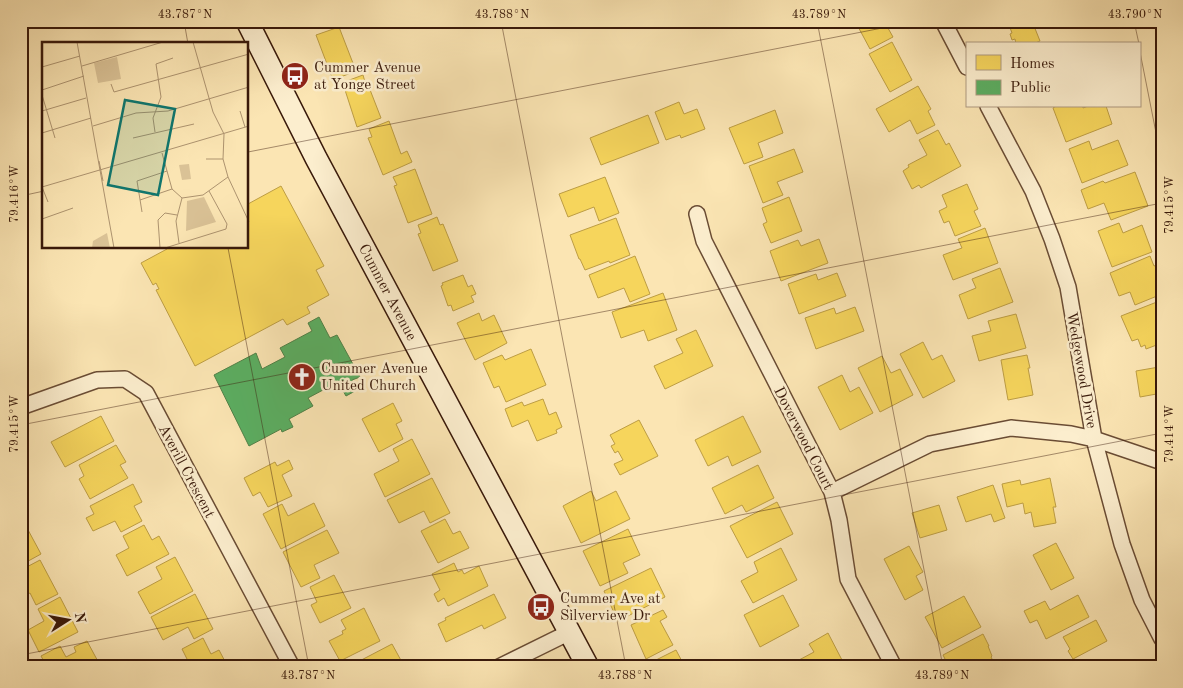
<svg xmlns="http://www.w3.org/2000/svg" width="1183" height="688" font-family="'Old Standard TT',serif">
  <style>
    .homes { fill: #f6d55c; stroke: #bd9d43 }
    .public { fill: #5aae61; stroke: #508147 }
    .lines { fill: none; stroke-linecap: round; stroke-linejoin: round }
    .street-casing { stroke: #6a4c34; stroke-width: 18 }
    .secondary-casing { stroke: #39190a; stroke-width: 24 }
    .street { stroke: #fceece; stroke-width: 15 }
    .secondary { stroke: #fceece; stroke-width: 21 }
    .ticks { fill: none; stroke: #39190a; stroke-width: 1; stroke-opacity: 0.45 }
    .labels { text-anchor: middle; stroke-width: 5; stroke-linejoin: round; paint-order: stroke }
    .poi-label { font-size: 15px; fill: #39190a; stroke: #fceece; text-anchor: start }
    .street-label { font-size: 15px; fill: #39190a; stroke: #fceece }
    .inset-road { fill: none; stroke: #ad936f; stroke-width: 1 }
    .view { fill: #0f766e; fill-opacity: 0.15; stroke: #0f766e; stroke-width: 2.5 }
    .inset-edge { fill: none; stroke: #39190a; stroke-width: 2.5 }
    .neatline { fill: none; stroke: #39190a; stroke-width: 2 }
    .ticks-label { font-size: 12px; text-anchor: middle; fill: #39190a }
  </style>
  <rect width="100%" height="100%" fill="#fbe5b3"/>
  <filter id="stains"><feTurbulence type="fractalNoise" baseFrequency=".004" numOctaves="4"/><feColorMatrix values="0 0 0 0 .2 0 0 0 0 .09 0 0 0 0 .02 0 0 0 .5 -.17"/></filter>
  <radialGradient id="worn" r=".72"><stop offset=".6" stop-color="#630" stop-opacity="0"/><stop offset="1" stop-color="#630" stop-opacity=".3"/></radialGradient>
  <path class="homes" d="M855 21H884L893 37 870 49Z
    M1019 21H1038L1039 24 1034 26 1040 41 1033 44H1016L1015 39 1012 40 1010 34 1012 33 1009 25Z
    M339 27 356 71 333 80 316 35Z
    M892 42 912 80 890 92 869 54Z
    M363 75 365 82H367L381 118 357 127 345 90H347L344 82Z
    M918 86 931 109 928 111 935 125 917 134 910 120 889 132 876 109Z
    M679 102 684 114 697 109 705 129 681 138 680 135 666 140 655 112Z
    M1056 106H1083V108L1088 106H1106L1112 124 1066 142 1053 108Z
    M775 110 783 133 758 143 763 157 744 164 729 128Z
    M648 115 659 143 601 165 590 138Z
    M389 121 401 154 407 151 412 162 383 175 368 138 372 137 369 129Z
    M938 130 946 145 949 143 961 166 921 188 919 185 912 189 903 171 909 167 908 165 927 155 919 140Z
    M1118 140 1128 165 1082 183 1069 149 1089 141 1092 150Z
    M794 149 803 172 777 182 783 195 763 203 749 166Z
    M415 169 432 214 408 223 394 186 397 185 393 177Z
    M1135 172 1148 206 1111 220 1104 203 1088 209 1081 190 1103 181 1105 183Z
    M605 177 619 213 599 221 594 207 568 217 559 194Z
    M967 184 978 209 974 211 981 226 955 236 949 221 944 223 939 211 947 207 942 195Z
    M281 186 324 266 316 270 329 295 307 307 310 313 287 325 283 319 195 366 156 290 159 289 156 283 153 285 141 263 167 249 166 248H248V204Z
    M789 197 802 231 771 243 763 224 767 222 762 208Z
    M437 217 440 225 443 224 458 261 433 271 418 234 421 233 418 225Z
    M616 218 630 255 610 263 609 261 585 270 580 259H579L570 235Z
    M1119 223 1123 233 1142 225 1152 252 1112 267 1098 231Z
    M985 228 998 263 953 280 943 255 962 248 958 239Z
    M819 239 828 263 781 281 770 251 798 240 801 246Z
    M635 256 650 294 630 302 624 288 598 298 589 275Z
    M1150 256 1154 266 1162 263V294L1135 305 1130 292 1119 296 1110 273Z
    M1000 268 1013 302 968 319 959 295 976 288 972 279Z
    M837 273 846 296 799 314 788 284 816 274 818 280Z
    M463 275 468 287 472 285 476 294 471 296 474 302 453 311 451 305 448 306 441 286 443 285 442 283Z
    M663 293 677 330 648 341 644 330 621 338 612 312Z
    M1162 300V343L1146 349 1145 345 1141 347 1138 339 1132 341 1121 316Z
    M855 307 864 331 816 349 805 318 834 308 836 314Z
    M479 313 482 321 494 315 507 343 475 360 457 323Z
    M1016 314 1026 348 979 361 972 336 991 331 988 321Z
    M696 330 713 366 665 389 654 366 683 353 676 339Z
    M923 342 932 360 942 355 955 381 923 398 900 354Z
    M531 349 546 385 506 402 499 386 494 388 483 363 502 355 505 360Z
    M1027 355 1030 368H1028L1033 395 1008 400 1001 360Z
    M882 356 891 373 900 369 913 395 880 412 858 368Z
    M1159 367 1162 393 1140 397 1136 371Z
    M842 375 850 392 859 387 873 413 840 430 818 387Z
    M543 399 549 415 556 412 562 427 556 430 557 433 537 441 528 420 512 427 505 409 522 402 524 406Z
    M393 403 402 421 396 424 403 439 379 452 362 419Z
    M101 416 114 441 65 467 51 442Z
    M743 416 761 452 732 466 728 456 708 466 695 440Z
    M639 420 658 456 620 475 614 464 623 460 618 451 615 453 611 446 615 444 610 435Z
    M412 439 430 474 385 497 374 474 399 461 393 449Z
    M116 445 126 462 120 465 128 478 90 499 79 479 84 476 79 465Z
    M289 460 293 469 282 475 292 496 268 507 260 492 253 496 244 478 275 462 277 466Z
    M758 465 774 498 746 512 742 505 725 514 712 488Z
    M432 478 450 513 430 523 424 511 399 523 387 500Z
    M1050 478 1056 507H1053L1056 523 1034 527 1031 512 1025 514 1023 503 1007 507 1002 484 1020 480 1021 485Z
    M133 484 142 502 134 506 142 521 121 532 115 521 93 531 86 518 94 514 90 506Z
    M993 485 1005 518 994 522 991 514 966 522 957 497Z
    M591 491 596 501 616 491 630 519 581 543 563 506Z
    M777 502 793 534 747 558 730 526Z
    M314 503 325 526 281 549 263 514 282 504 288 516Z
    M939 505 947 530 920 538 912 513Z
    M445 519 453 534 460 531 469 548 438 563 421 531Z
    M144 525 152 540 159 536 169 554 127 576 116 555 129 548 123 536Z
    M27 528 41 554 21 565V531Z
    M628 529 640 555 623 563 628 573 600 586 583 551Z
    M327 530 339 553 314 565 320 578 301 587 283 552Z
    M1056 543 1074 578 1051 590 1033 555Z
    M909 546 923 572 916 576 923 590 905 600 884 559Z
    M781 548 797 580 753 603 741 581 758 572 754 562Z
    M175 557 193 591 150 614 138 592 162 579 156 567Z
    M40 560 58 594 36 605 30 593 21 597V570Z
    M454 563 458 572 462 570 464 574 479 566 488 586 448 606 444 598 438 602 434 594 440 590 432 574Z
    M651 568 665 597 618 621 604 591Z
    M334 575 351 608 320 623 311 605 317 602 310 587Z
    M195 594 213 629 194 639 188 627 163 640 151 617Z
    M494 594 506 618 484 629 482 625 446 642 438 624 446 620 445 618Z
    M783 595 799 626 760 647 744 615Z
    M1078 595 1089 617 1046 639 1037 620 1030 623 1024 611 1045 601 1050 610Z
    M964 596 981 627 942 648 925 617Z
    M60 597 78 632 39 652 28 630 44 621 38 609Z
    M364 608 380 641 340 661 329 641 343 634 342 631 346 629 341 620Z
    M663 610 667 617 660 621 673 645 646 659 631 625Z
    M1096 620 1107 641 1073 659 1068 651 1070 649 1063 637Z
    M828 633 842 660 830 667H803L799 660 814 652 809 644Z
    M983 634 989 646H988L992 656 991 657 996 667H949L943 655Z
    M203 638 211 654 219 650 228 667H177L188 661 182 649Z
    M87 641 101 667H47L41 656 60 646 66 657 76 652 74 647Z
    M392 644 403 664 398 667H348Z
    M676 650 685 667H652L650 663Z"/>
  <path class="public" d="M319 317 330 338 337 335 360 377 352 380 357 390 346 396 338 382 308 398 313 406 289 419 293 427 282 432 281 429 249 446 214 375 256 353 262 369 285 357 280 348 312 331 308 323Z"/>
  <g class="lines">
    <defs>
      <path id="street" d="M943 21 967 67
        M988 106 1033 191 1052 239 1068 287 1094 439 1122 544 1142 600 1162 639
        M697 214 704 241 832 492 839 520 848 579 894 667
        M21 407 97 380 125 379 146 393 292 667
        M832 492 930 444 1011 428 1071 434 1094 439 1162 462
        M499 667 570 632"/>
      <path id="secondary" d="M247 21 316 158 588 667"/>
    </defs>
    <use href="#street" class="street-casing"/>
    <use href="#secondary" class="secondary-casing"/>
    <use href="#street" class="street"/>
    <use href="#secondary" class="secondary"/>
  </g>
  <path class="ticks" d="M184 21 188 44M501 21 626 667M817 21 943 667M1134 21 1139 44M1139 47 1162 163M248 152 918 21M21 196 44 191M228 248 309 667M21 425 1162 203M21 655 1162 433M1139 667 1162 662"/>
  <defs>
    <symbol id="bus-disc" viewBox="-11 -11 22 22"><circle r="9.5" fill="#8f2418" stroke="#fceece"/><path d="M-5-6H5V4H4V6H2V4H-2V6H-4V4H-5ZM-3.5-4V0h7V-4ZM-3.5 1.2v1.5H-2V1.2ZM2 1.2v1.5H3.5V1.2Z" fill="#fff"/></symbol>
    <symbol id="church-disc" viewBox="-11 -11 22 22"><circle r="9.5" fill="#8f2418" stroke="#fceece"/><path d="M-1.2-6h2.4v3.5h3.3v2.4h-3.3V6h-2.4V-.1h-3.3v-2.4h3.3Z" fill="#fff"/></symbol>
  </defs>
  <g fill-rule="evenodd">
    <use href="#bus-disc" x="279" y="60" width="32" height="32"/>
    <use href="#church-disc" x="286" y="361" width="32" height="32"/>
    <use href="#bus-disc" x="525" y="591" width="32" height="32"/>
  </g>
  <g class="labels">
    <g class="poi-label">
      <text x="314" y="72">Cummer Avenue<tspan x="314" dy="17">at Yonge Street</tspan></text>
      <text x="321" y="373">Cummer Avenue<tspan x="321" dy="17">United Church</tspan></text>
      <text x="560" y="603">Cummer Ave at<tspan x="560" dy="17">Silverview Dr</tspan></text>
    </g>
    <g class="street-label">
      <text transform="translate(388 292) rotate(62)" y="5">Cummer Avenue</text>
      <text transform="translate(1082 370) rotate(80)" y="5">Wedgewood Drive</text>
      <text transform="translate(804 438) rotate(63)" y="5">Doverwood Court</text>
      <text transform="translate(187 471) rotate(62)" y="5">Averill Crescent</text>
    </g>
  </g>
  <g transform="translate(42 42)">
    <rect width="206" height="206" fill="#fbe5b3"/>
    <path d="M75 15 79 37 56 41 52 21ZM147 122 149 137 140 138 137 123ZM162 155 174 180 144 189 145 159ZM65 191 68 206H50L51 199Z" fill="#dac296"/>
    <path class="inset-road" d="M35 0 72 206M151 0 171 70 182 92 181 117 186 135 207 180M40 24 121 0M0 25 38 14M69 42 72 50 207 12M0 48 42 34M0 53 13 96M0 69 44 56M198 69 203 85M51 84 94 71 126 69 207 45M113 90 111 76 119 55 114 22 131 16M0 91 49 76M91 96 152 82M120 111 130 147 140 156 161 153 186 135M164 117H181M57 119 61 139M0 145 207 84M0 145 6 160M98 158 130 147M100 170 95 139 125 129M0 177 31 166M137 201 134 179 140 156M118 206 116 178 123 171 135 173M123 206 184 187 185 182 167 149"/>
    <path class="view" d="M83 58 133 67 116 153 66 143Z"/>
    <rect width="206" height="206" class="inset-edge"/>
  </g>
  <rect width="1183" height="688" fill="none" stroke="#fbe5b3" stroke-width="55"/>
  <rect x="966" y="42" width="175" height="65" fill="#fceece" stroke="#ae9980"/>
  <rect x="976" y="55" width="25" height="15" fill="#f6d55c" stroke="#ae9980"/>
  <text x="1010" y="68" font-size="15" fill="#39190a">Homes</text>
  <rect x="976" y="80" width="25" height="15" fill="#5aae61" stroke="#ae9980"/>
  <text x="1010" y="92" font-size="15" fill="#39190a">Public</text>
  <g transform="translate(68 620) rotate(79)" stroke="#fceece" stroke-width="4" paint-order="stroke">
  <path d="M0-4L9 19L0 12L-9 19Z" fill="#39190a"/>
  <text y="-8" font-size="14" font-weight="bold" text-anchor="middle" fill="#39190a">N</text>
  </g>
  <rect x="28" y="28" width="1128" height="632" class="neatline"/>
  <g class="ticks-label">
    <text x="185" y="18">43.787°N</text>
    <text x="502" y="18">43.788°N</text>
    <text x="819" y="18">43.789°N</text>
    <text x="1135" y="18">43.790°N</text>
    <text transform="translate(14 194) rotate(-90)" y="4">79.416°W</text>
    <text transform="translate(1169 205) rotate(-90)" y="4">79.415°W</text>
    <text transform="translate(14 424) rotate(-90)" y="4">79.415°W</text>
    <text transform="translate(1169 434) rotate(-90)" y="4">79.414°W</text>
    <text x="308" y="679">43.787°N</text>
    <text x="625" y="679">43.788°N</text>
    <text x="942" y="679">43.789°N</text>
  </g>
  <rect width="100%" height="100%" filter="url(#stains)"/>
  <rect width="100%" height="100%" fill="url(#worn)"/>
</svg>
